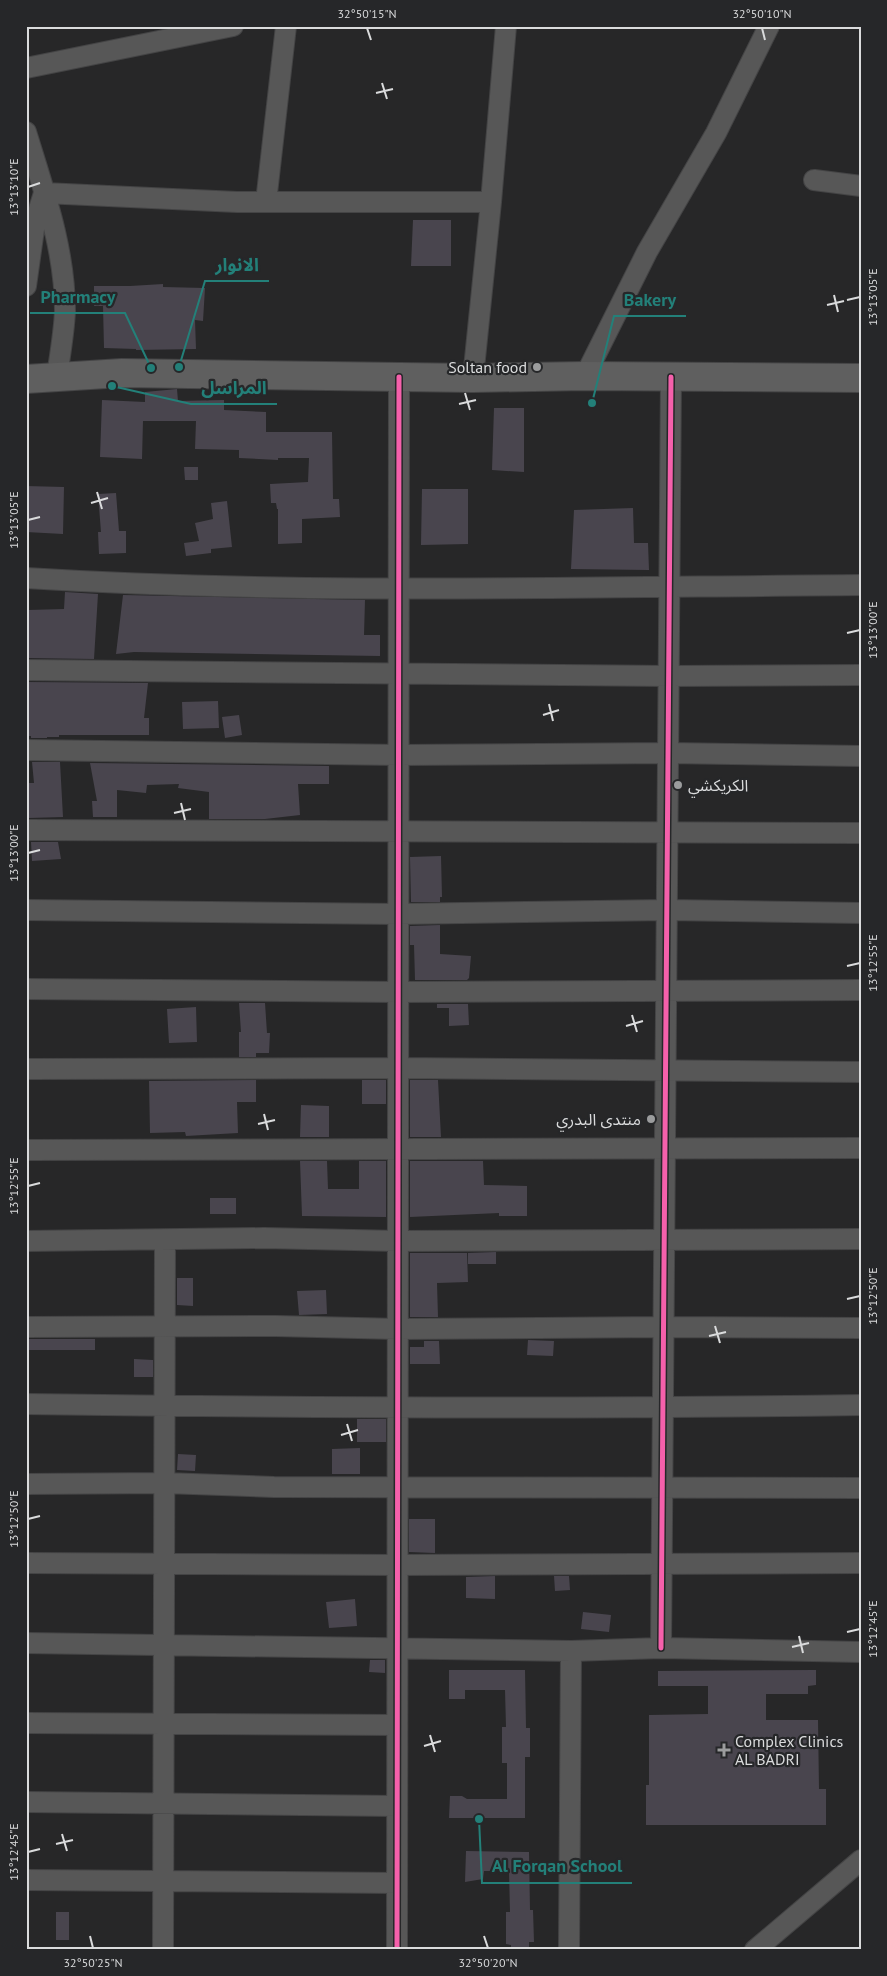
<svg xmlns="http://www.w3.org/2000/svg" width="887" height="1976" font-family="'PT Sans','Noto Sans Arabic',sans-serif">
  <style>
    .building { fill: #49454e }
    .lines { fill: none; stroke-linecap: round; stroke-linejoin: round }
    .street-casing { stroke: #444445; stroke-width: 22 }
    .primary-casing { stroke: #444445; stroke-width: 30 }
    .street { stroke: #575757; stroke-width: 20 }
    .primary { stroke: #5f5f5f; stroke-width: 28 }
    .cycleway-casing { stroke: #262729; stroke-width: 8 }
    .cycleway { stroke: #f560ab; stroke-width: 5 }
    .ticks { fill: none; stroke: #dadbdc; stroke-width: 2 }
    .poi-dot { fill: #9b9c9d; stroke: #262729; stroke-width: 2 }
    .labels { text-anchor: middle; stroke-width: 4.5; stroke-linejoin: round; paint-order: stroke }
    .poi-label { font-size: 16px; fill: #dadbdc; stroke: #262729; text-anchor: end }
    .leader { fill: none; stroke: #238079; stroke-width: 2 }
    .callout-dot { fill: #238079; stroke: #262729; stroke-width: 2 }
    .callout-label { font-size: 18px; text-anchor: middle; font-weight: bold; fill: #238079; stroke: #262729; stroke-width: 4.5; stroke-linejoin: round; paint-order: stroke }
    .neatline { fill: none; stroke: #dadbdc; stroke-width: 2 }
    .ticks-label { font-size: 12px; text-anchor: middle; fill: #dadbdc }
  </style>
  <rect width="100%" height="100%" fill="#272728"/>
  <path class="building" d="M413 220H451V266H411Z
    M163 284V287L205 288 203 321 195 320 196 349 136 350V349L104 348 103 306H94V286H130Z
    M177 389 178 401 224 400V410L266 412V432H332L333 499H339L340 517 302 519V543L278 544V509H277L276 503H271L270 484 308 482 309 458H278V460L239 458V450L195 449 196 421H143L142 459 100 457 102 400 145 402V392Z
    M494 408H524V472L492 470Z
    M184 467H198V480H185Z
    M26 486 64 487 63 534 26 532Z
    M422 489H468V544L421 545Z
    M116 493 119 531H126V553L99 554 98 532H101L98 494Z
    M227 501 232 547 211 549V553L186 556 184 543 199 541 195 523 213 519 211 503Z
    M633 508 634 543H648L649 570 571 569 574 510Z
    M65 592 98 594 94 659 26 658 28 610 64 609Z
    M123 595 365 600 364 635H380V656L134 652 116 654Z
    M26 682 148 683 144 718H149V735H59V737H47V738H31V736H26Z
    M218 701 219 728 183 729 182 702Z
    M239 715 242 735 225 738 222 717Z
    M32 762H60L63 817 29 818V811H26V783H34Z
    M90 763 329 766V784H298L300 815 265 819H209V792L178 788 179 784 147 785 146 793 117 790V817H93L92 801H97Z
    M31 842H58L61 859 32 861Z
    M441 856 442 897H440V902H411L410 857Z
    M440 925V954L471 956 469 978 467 980H415L414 945H410V926Z
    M239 1003H265L267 1033H270L269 1053H256V1057H239V1032H241Z
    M437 1004H468L469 1025 449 1026V1008H437Z
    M196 1007 197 1042 169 1043 167 1009Z
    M256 1080V1102H237L238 1133 186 1136 185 1132 150 1133 149 1081Z
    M362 1080H386V1104H362Z
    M410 1080H438L441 1137H410Z
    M301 1105 329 1106V1137H300Z
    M300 1161H327L328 1189H359V1161H386V1217L302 1216Z
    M410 1161H483L484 1185 527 1186V1216H499V1213L410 1217Z
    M210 1198H236V1214H210Z
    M496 1252V1264H468V1253Z
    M410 1253H467L468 1282 437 1283 438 1317H410Z
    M177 1278H193V1306L177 1305Z
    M326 1290 327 1314 299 1315 297 1291Z
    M26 1339H95V1350H26Z
    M528 1340 554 1341 553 1356 527 1355Z
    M424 1341H439L440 1364H410V1347H424Z
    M134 1359 153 1360V1377H134Z
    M357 1419H386V1442H357Z
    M360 1448V1474H332V1449Z
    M178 1454 196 1455 195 1471 177 1470Z
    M409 1519H435V1553L409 1552Z
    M495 1576V1599L466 1598V1577Z
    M554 1576H569L570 1590 555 1591Z
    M355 1599 357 1626 329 1628 326 1602Z
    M583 1612 611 1615 609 1632 581 1629Z
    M370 1660H385V1673L369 1672Z
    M449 1670H525L526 1728H530V1757H525V1818H449L450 1796H462L467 1799H507V1763H502V1727H506L505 1690H465V1699H449Z
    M816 1670V1685L808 1686V1694H766V1720H818L819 1789H826V1825H646V1785H649V1715L708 1714V1686H658V1671Z
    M466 1851 529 1852 530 1910H533L534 1942H529V1950H511V1945L506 1944V1912H510L509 1871H484L483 1879 465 1882Z
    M56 1912H69V1940H56Z"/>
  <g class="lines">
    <defs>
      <path id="street" d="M26 68 233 26
        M26 132C44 191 65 249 65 311 64 333 60 355 57 376
        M814 180 861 186
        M44 193 237 202H491
        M266 202 286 26
        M26 286 35 222 44 193
        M585 376 647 252 716 133 769 26
        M473 378 491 202 506 26
        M26 578C304 595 583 587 861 585
        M26 670 669 676 861 675
        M26 750 399 755 668 753 861 756
        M26 830 861 833
        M26 910 398 914 667 910 861 913
        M26 989 398 992 861 990
        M26 1069 398 1068 861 1072
        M26 1150 861 1148
        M26 1241 264 1238 398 1241 861 1239
        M26 1327 276 1326 398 1329 663 1327 861 1328
        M26 1404C304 1408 583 1409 861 1405
        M26 1484 165 1483 274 1487 861 1488
        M26 1563 397 1565 861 1563
        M26 1643 571 1651 661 1648 861 1652
        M661 1648 671 377
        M26 1723 397 1725
        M26 1802 397 1806
        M26 1880 397 1883
        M163 1950 165 1240
        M397 1950 399 377
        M569 1950 571 1651
        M755 1950 861 1860"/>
      <path id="primary" d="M26 379 122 373 473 378 585 376 861 378"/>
    </defs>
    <use href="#street" class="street-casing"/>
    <use href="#primary" class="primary-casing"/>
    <use href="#street" class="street"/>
    <use href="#primary" class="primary"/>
    <defs>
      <path id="cycleway" d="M661 1648 671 377
        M397 1950 399 377"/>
    </defs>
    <use href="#cycleway" class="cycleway-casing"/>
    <use href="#cycleway" class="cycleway"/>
  </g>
  <path class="ticks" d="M367 28 371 40M762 28 765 40M382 83 387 99M376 93 393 89M28 187 40 183M834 295 838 312M847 300 860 297M827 305 844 301M465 393 470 410M459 404 476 400M97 492 102 509M91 503 108 498M28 520 40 517M847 633 860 630M549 704 553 721M543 715 559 710M181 803 185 820M174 813 191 809M28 853 40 850M847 966 860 963M632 1015 637 1032M626 1026 643 1021M264 1114 268 1130M258 1124 275 1120M28 1186 40 1183M847 1299 860 1296M715 1326 720 1343M709 1336 726 1332M347 1424 352 1441M341 1435 358 1430M28 1519 40 1516M847 1632 860 1629M799 1636 803 1653M792 1647 809 1643M430 1735 435 1752M424 1746 441 1741M62 1834 67 1851M56 1844 73 1840M28 1852 40 1849M90 1936 93 1948M484 1936 488 1948"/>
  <g class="poi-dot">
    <circle cx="537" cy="367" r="5"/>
    <circle cx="678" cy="785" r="5"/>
    <circle cx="651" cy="1119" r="5"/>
    <path d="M721.5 1742.5h5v5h5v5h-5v5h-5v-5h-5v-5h5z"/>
  </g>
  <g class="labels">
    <g class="poi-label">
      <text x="527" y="373">Soltan food</text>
      <text x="688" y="791" text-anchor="start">الكريكشي</text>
      <text x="641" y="1125">منتدى البدري</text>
      <text x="735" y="1747" text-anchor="start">Complex Clinics<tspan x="735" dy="18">AL BADRI</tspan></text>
    </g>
  </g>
  <path class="leader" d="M179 367L205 281H269M151 368L125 313H30M592 403L614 316H686M112 386L191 404H277M479 1819L482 1883H632"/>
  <g class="callout-dot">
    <circle cx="179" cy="367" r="5"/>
    <circle cx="151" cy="368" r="5"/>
    <circle cx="592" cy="403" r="5"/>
    <circle cx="112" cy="386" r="5"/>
    <circle cx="479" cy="1819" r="5"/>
  </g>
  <g class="callout-label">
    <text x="237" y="271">الانوار</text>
    <text x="78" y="303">Pharmacy</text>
    <text x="650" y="306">Bakery</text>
    <text x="234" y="394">المراسل</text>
    <text x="557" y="1872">Al Forqan School</text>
  </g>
  <rect width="887" height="1976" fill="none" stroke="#262729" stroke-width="55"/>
  <rect x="28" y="28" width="832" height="1920" class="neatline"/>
  <g class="ticks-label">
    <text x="367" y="18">32°50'15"N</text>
    <text x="762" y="18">32°50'10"N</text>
    <text transform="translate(14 187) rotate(-90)" y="4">13°13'10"E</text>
    <text transform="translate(873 297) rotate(-90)" y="4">13°13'05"E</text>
    <text transform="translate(14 520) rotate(-90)" y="4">13°13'05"E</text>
    <text transform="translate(873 630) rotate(-90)" y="4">13°13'00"E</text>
    <text transform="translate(14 853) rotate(-90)" y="4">13°13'00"E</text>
    <text transform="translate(873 963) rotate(-90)" y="4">13°12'55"E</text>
    <text transform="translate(14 1186) rotate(-90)" y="4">13°12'55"E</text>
    <text transform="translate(873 1296) rotate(-90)" y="4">13°12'50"E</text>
    <text transform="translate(14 1519) rotate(-90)" y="4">13°12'50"E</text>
    <text transform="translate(873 1629) rotate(-90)" y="4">13°12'45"E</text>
    <text transform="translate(14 1852) rotate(-90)" y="4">13°12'45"E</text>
    <text x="93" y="1967">32°50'25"N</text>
    <text x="488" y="1967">32°50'20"N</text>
  </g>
</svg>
